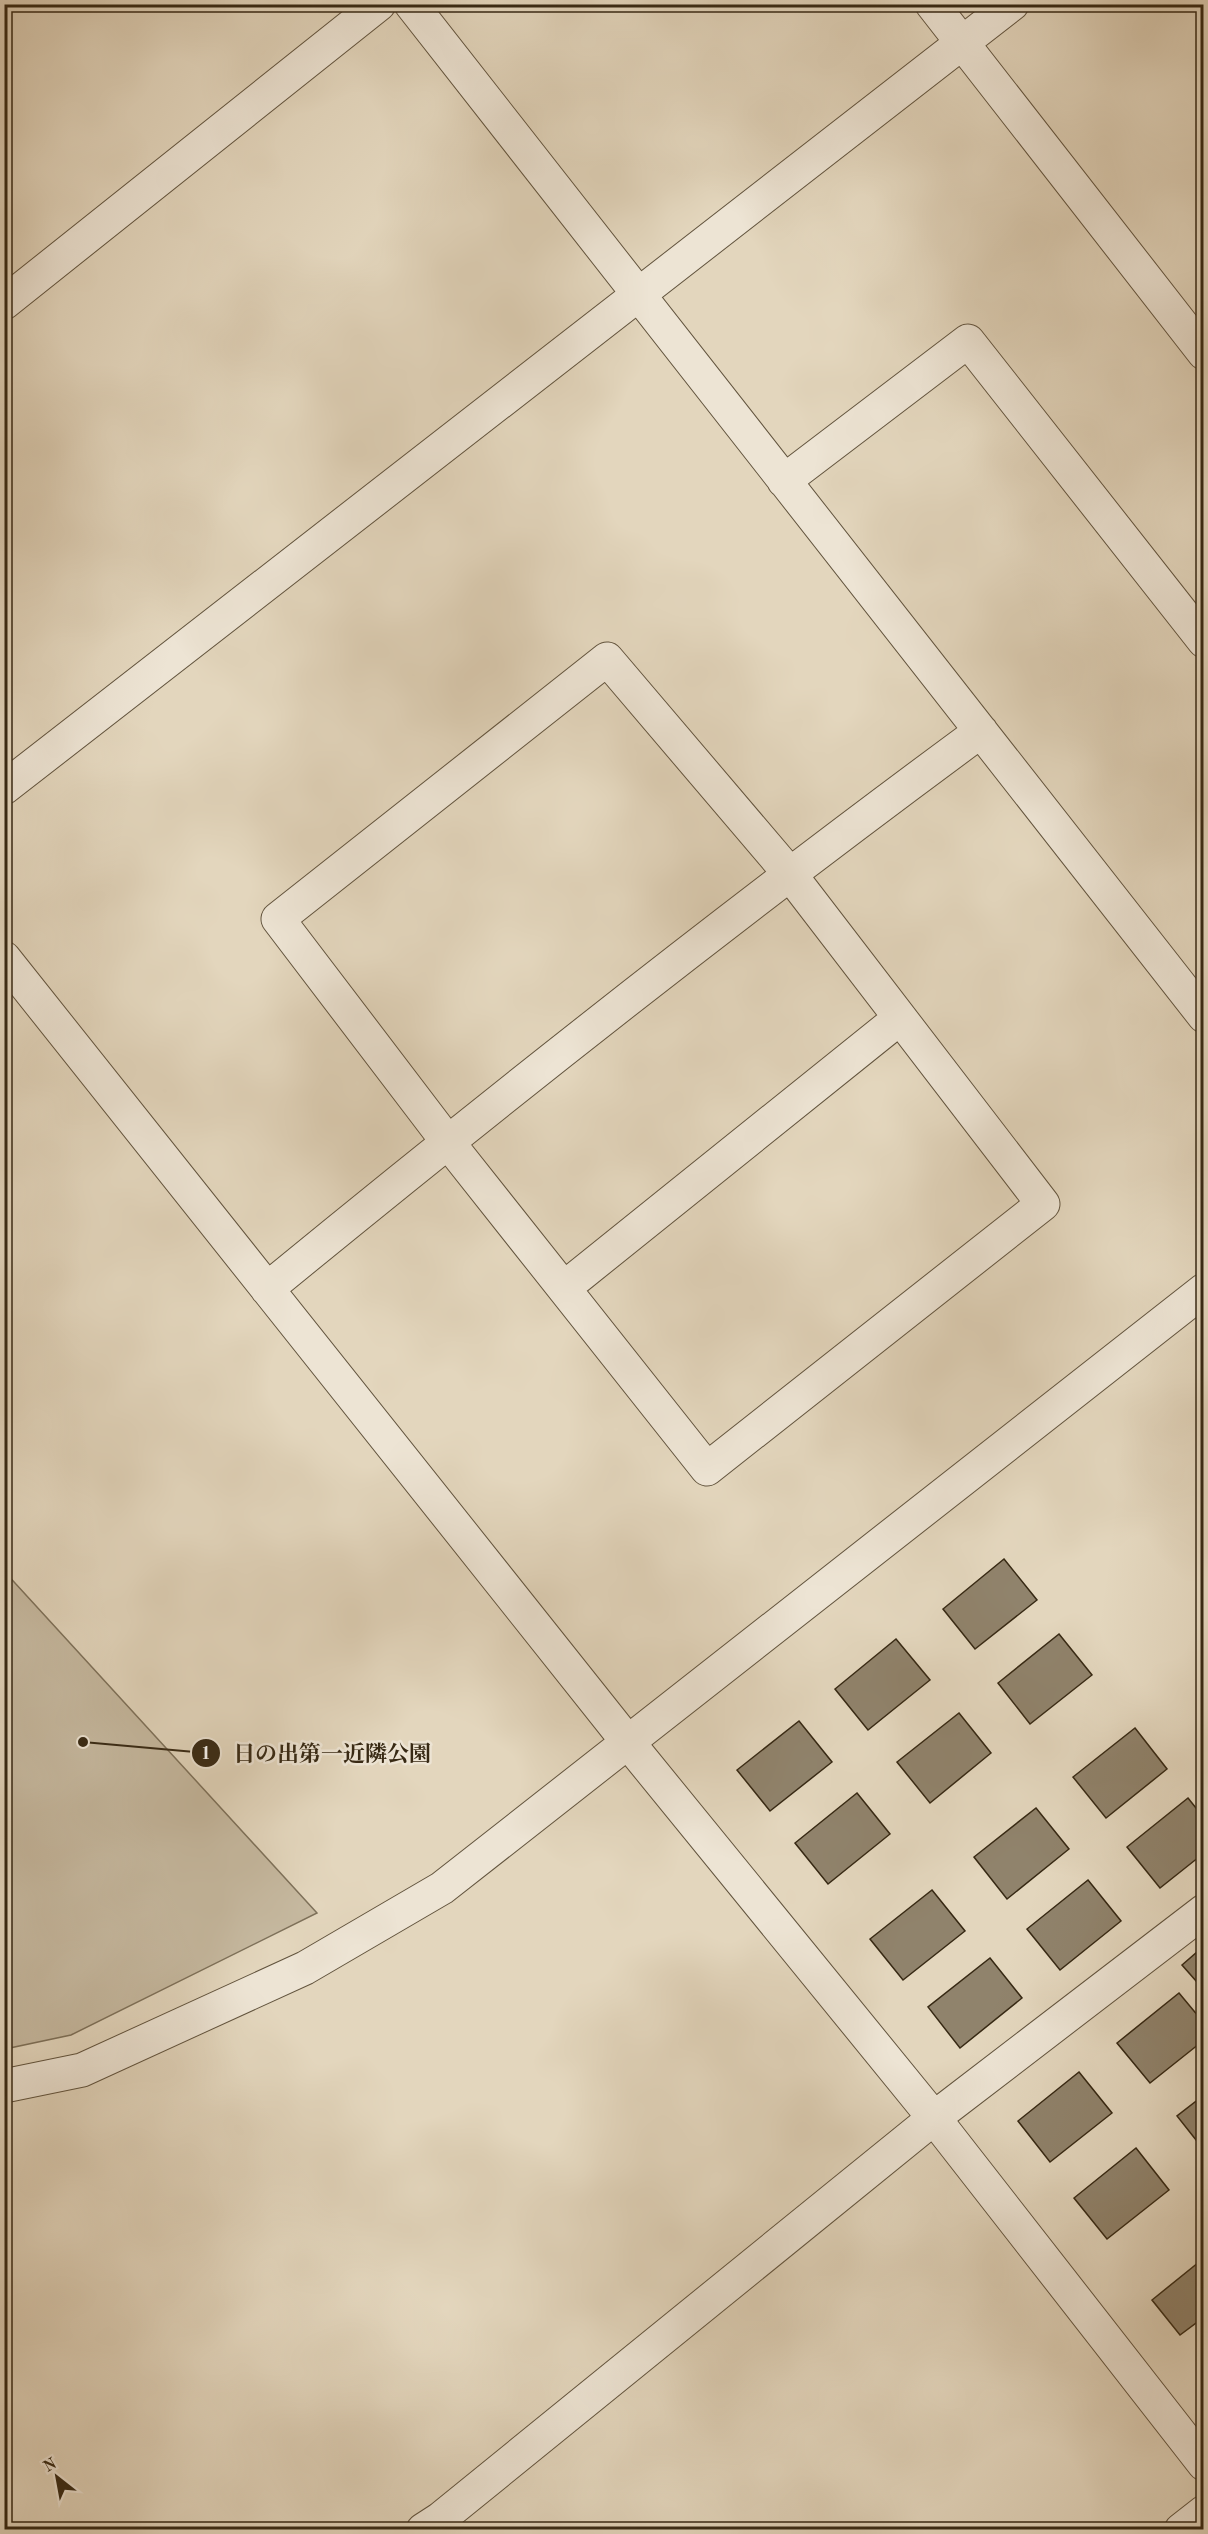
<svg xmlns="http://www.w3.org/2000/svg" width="1208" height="2534" font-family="'Old Standard TT','Noto Serif JP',serif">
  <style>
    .green { fill: #c6b9a0; stroke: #7e715a; stroke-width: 1.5 }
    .building { fill: #90836c; stroke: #372914; stroke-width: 1.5 }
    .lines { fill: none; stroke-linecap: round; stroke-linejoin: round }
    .minor-casing { stroke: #62543e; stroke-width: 35 }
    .tertiary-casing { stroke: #62543e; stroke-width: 35 }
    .minor { stroke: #ede4d4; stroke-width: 33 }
    .tertiary { stroke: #ede4d4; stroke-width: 33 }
    .leader { fill: none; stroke: #372914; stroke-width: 2 }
    .callout-dot { fill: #372914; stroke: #ede4d4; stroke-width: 2 }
    .mark-label { font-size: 18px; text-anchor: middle; font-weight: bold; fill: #fff }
    .callout-label { font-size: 22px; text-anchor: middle; font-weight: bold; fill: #372914; stroke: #ede4d4; stroke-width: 5; stroke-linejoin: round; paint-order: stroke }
  </style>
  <rect width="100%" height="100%" fill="#e3d6bd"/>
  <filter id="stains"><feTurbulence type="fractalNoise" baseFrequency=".00333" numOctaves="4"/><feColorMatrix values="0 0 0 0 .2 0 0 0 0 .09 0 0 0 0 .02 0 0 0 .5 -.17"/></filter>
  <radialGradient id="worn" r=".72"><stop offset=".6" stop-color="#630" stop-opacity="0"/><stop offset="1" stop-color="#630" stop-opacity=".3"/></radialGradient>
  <path class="green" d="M4 1571 317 1913 71 2035 5 2049Z"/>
  <path class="building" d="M1004 1559 1037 1600 975 1649 943 1609Z
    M1059 1634 1092 1675 1030 1724 998 1683Z
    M896 1639 930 1680 868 1730 835 1689Z
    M959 1713 991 1753 930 1803 897 1762Z
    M799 1721 832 1762 770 1811 737 1770Z
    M1135 1728 1167 1769 1106 1818 1073 1777Z
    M857 1793 890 1834 828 1884 795 1843Z
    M1188 1798 1204 1818V1853L1160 1888 1127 1847Z
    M1036 1808 1069 1849 1007 1899 974 1857Z
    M1088 1880 1121 1921 1060 1970 1027 1929Z
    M932 1890 965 1931 903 1980 870 1939Z
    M1204 1946V1990L1182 1965Z
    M990 1958 1022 1998 960 2048 928 2007Z
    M1179 1993 1204 2023V2040L1150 2083 1117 2043Z
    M1079 2072 1112 2113 1050 2162 1018 2121Z
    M1204 2095V2150L1177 2116Z
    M1136 2148 1169 2190 1107 2239 1074 2198Z
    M1204 2258V2317L1180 2335 1152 2300Z"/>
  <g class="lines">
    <defs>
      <path id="minor" d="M411 4 1204 1016
        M4 303 379 4
        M784 481 968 341 1204 641
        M607 659 789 873 1043 1204 707 1469 447 1141 278 919Z
        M4 958 627 1741 934 2118 1204 2464
        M564 1288 900 1018
        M267 1289C501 1097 738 910 981 731
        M423 2530 440 2519 934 2118 1204 1911
        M1181 2530 1204 2512"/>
      <path id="tertiary" d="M932 4 1204 353
        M4 788 1012 4
        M4 2086 82 2070 305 1968 442 1888 1204 1290"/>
    </defs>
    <use href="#minor" class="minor-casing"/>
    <use href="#tertiary" class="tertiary-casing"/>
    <use href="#minor" class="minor"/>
    <use href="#tertiary" class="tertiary"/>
  </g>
  <path class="leader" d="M83 1742L206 1753"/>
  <g class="callout-dot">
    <circle cx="83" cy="1742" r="6"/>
    <circle cx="206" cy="1753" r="15"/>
  </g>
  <g class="mark-label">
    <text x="206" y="1759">1</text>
  </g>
  <g class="callout-label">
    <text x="332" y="1761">日の出第一近隣公園</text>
  </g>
  <rect width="1208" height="2534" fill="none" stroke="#e3d6bd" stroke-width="24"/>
  <rect x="6" y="6" width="1196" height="2522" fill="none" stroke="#372914" stroke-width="3"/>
  <rect x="12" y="12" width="1184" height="2510" fill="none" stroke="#372914" stroke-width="1.5"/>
  <g transform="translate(57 2477) rotate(329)" stroke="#ede4d4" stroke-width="4.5" paint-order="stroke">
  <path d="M0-4.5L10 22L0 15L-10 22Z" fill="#372914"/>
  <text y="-9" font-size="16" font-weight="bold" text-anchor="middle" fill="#372914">N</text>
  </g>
  <rect width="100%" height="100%" filter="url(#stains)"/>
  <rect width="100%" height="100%" fill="url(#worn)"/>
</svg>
